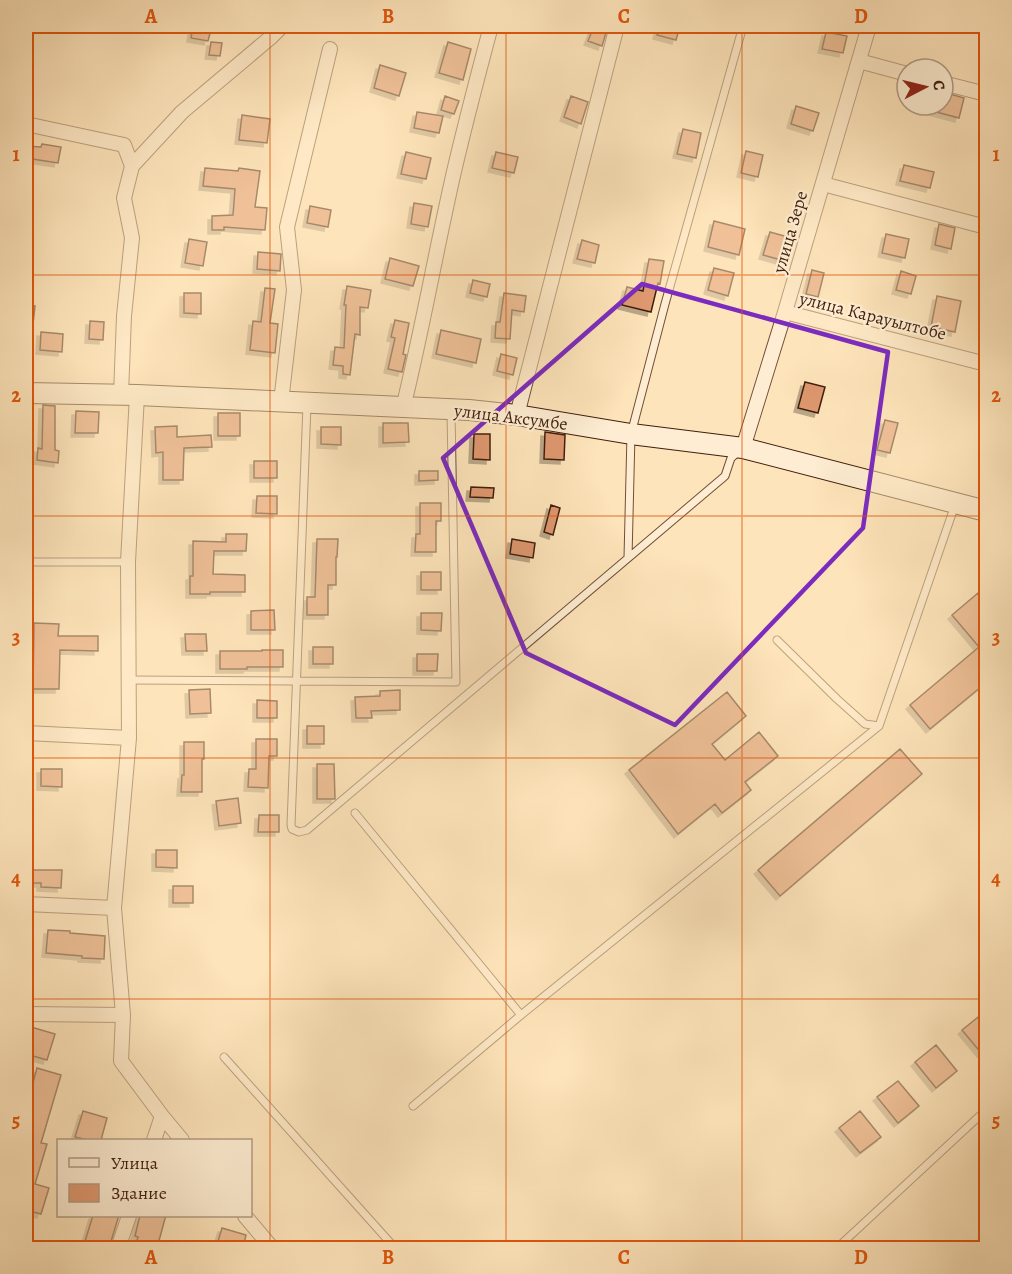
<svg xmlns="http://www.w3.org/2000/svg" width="1012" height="1274" font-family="Alegreya,serif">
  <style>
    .building { fill: #df986f; stroke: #411f0d; stroke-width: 1.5; filter: url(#shadow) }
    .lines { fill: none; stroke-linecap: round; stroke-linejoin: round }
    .service-casing { stroke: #705038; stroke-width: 9 }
    .minor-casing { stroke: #705038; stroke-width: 16 }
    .secondary-casing { stroke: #411f0d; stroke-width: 22 }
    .service { stroke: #feedd2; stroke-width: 7 }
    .minor { stroke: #feedd2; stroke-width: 14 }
    .secondary { stroke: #feedd2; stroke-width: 20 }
    .marked { fill: none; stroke: #7b2cbf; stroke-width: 4.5; stroke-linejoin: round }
    .grid { fill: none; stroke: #e0560c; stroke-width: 1.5; stroke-opacity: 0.55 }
    .labels { text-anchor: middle; stroke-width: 4.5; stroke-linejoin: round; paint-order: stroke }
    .street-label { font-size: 18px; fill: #411f0d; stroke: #feedd2 }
    .neatline { fill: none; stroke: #e0560c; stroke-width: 2 }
    .grid-label { font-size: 20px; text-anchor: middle; font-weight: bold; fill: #e0560c }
  </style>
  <defs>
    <filter id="shadow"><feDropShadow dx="-4" dy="4" stdDeviation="0" flood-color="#0004"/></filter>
  </defs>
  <rect width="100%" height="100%" fill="#fee4ba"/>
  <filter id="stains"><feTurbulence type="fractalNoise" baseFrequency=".00333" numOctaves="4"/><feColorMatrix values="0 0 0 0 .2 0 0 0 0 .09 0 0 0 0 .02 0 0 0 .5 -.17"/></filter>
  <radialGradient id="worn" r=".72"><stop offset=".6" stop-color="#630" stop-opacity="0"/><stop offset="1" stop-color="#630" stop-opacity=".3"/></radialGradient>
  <path class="building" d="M193 26H212L208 41 191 38Z
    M594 26H608L602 46 588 41Z
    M660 26H680L676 40 657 35Z
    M826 32 847 36 843 53 822 49Z
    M211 42 222 43 220 56 209 55Z
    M448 42 471 49 463 80 439 73Z
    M380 65 406 73 399 96 374 88Z
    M943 92 964 98 959 118 921 108V105H943Z
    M445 96 459 101 454 114 441 110Z
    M571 96 588 102 581 124 564 117Z
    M796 106 819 113 813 131 791 124Z
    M417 112 443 116 439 133 414 128Z
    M242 115 270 119 267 143 239 140Z
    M683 129 701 133 696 158 677 154Z
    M42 144 61 147 58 163 26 158V146L41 147Z
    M746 151 763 155 758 177 741 173Z
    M406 152 431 158 426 179 401 174Z
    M496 152 518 157 514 173 492 168Z
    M904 165 934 172 930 188 900 181Z
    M205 168 238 171 239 168 260 171 255 207 267 208 265 230 224 227V230H212V216L233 215 235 189 203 186Z
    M414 203 432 206 428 227 411 224Z
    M310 206 331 210 328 227 307 223Z
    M714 221 745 229 739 255 708 247Z
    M939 224 955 228 951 249 935 245Z
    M770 232 795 239 788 262 763 255Z
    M886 234 909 239 905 258 882 253Z
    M189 239 207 242 203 266 185 263Z
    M582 240 599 245 595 263 577 259Z
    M258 252 281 254 280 271 257 269Z
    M390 258 419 266 413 286 385 279Z
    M649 259 664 261 660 284 658 283 651 312 622 305 627 287 643 291Z
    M714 268 734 273 728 296 708 290Z
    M812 270 824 273 818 297 806 294Z
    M901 271 916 276 911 294 896 290Z
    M473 280 490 284 487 297 470 293Z
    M347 286 371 290 368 308 360 307V335L355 334 350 375 343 374V366L333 365 335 347 344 348 346 305H344Z
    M265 288 275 289 270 323 278 324 275 353 250 350 253 321 261 322Z
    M184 293H201V314L184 313Z
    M504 293 526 296 524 312 512 310 510 339 495 338 496 322H500Z
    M937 296 961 301 955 332 931 327Z
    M26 305 35 306 32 333H26Z
    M395 320 409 323 403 354 406 355 402 372 388 369 395 338 391 337Z
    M90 321 104 322 103 340 89 339Z
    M441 330 481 339 476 363 436 354Z
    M41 332 63 334 62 352 40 350Z
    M501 354 517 358 513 375 497 371Z
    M805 382 825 387 818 413 798 408Z
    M43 405 55 406V450L59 451 58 463 37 460 38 448 42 449Z
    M76 411 99 412 98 433H75Z
    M218 413H240V436H218Z
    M885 420 898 423 890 453 877 450Z
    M383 423H408L409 442 383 443Z
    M177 426V437L211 435 212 447 184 448 183 480H163V452L156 453 155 427Z
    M321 427H341V445L321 444Z
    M545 432 565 435 564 460 544 459Z
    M474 434H490V460L473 459Z
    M254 461H277V478H254Z
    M419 471H438V480L419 481Z
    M471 487 494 488 493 498 470 497Z
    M257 496H277V514L256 513Z
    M420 503H441V521H436V552H415L416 534H420Z
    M551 505 560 508 553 535 544 532Z
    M226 534H247L246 551H214L213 574 245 575V592H210V594H190V576H193V541L226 542Z
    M317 539H338L337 557H336V585H328V615H307V597H315Z
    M512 539 535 543 533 558 510 554Z
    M421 572H441V590H421Z
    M978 593 987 604V682L930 729 910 705 979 647 952 615Z
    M274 610 275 630H251V611Z
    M421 613H442L441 631 421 630Z
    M34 623 59 624 58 636H98V651L60 650 59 689H33Z
    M185 634H206L207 651H186Z
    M313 647H333V664H313Z
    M262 650H283V667H247V669H220V651H262Z
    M417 654H438L437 671H417Z
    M210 689 211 713 190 714 189 690Z
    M400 690V710L371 711 372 718H356L355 697 380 696V691Z
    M727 692 746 716 712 744 725 760 759 732 778 756 745 782 751 790 722 813 715 804 678 834 629 770Z
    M257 700 277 701V718H257Z
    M307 726H324V744H307Z
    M256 739H277V756H269L268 788 248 787 249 769H256Z
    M184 742H204V759H202V792H181L182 775H184Z
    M900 749 922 774 780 896 758 870Z
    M317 764H334L335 799H317Z
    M41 769H62V787L41 786Z
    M238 798 241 823 219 826 216 801Z
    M259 815H279V832H258Z
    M156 850H177V868L156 867Z
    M26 870H62L61 888 41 887V883H26Z
    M173 886H193V903H173Z
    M48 930 70 931V933L105 936 104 959 82 958V956L46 953Z
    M987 1010V1060L962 1030Z
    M31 1027 55 1034 47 1060 26 1054V1045Z
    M936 1045 957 1071 936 1088 915 1062Z
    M37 1068 61 1075 41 1143 47 1144 35 1184 49 1188 41 1214 26 1210V1108Z
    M898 1081 919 1106 898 1123 877 1097Z
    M83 1111 107 1118 101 1140H88L75 1137Z
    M860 1111 881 1137 860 1153 839 1128Z
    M93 1215H119L109 1248H83Z
    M140 1215H166L157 1248H135L138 1237 135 1236Z
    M222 1228 246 1235 243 1248H216Z"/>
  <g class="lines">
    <defs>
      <path id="service" d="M307 405 291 825 292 829 299 832 307 830 725 476 731 458 739 451
        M628 558 631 434 665 304 743 26
        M26 562H128
        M777 640 837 699 865 724 879 726
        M129 680 456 682 451 412
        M355 813 521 1015
        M224 1057 395 1248
        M413 1106 521 1015 879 726 955 505
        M837 1248 986 1110"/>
      <path id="minor" d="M859 61 907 74
        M943 83 986 94
        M26 124 124 145 132 166
        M823 184 986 227
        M785 312 986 364
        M121 395 124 316 132 238 124 198 132 166 182 112 270 38 280 28V26
        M137 395 128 562 129 738 114 908 123 1015 121 1061 162 1116 182 1140
        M281 402 294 290 287 227 330 49
        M403 408C423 327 437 244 456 163 467 117 479 71 491 26
        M517 415 617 26
        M743 448 785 312 869 26
        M26 733 129 738
        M26 904 114 908
        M26 1014 123 1015
        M154 1140 162 1116
        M245 1216 272 1248
        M118 1248 129 1216"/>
      <path id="secondary" d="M26 393 137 395 469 410 517 415 631 434 743 448 986 511"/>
    </defs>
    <use href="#service" class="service-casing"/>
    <use href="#minor" class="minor-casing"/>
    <use href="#secondary" class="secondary-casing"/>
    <use href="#service" class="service"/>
    <use href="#minor" class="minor"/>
    <use href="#secondary" class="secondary"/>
  </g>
  <path d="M0 0H1012V1274H0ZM642 284 888 352 863 528 675 725 526 653 443 458Z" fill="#fee4ba" fill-opacity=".55" fill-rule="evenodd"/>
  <path class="marked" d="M642 284 888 352 863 528 675 725 526 653 443 458Z"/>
  <path class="grid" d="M270 26V1248M506 26V1248M742 26V1248M26 275H986M26 516H986M26 758H986M26 999H986"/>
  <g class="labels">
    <g class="street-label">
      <text transform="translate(790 232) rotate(-74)" y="6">улица Зере</text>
      <text transform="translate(873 316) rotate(14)" y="6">улица Карауылтобе</text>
      <text transform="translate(511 417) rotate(7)" y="6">улица Аксумбе</text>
    </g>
  </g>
  <rect width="1012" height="1274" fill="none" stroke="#fee4ba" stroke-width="66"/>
  <rect x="57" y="1139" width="195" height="78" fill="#feedd2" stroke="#b29b83" stroke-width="1.5"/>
  <rect x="69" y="1158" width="30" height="9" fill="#feedd2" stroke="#b29b83" stroke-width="1.5"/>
  <text x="111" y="1169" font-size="18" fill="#411f0d">Улица</text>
  <rect x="69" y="1184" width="30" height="18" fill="#df986f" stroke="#b29b83" stroke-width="1.5"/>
  <text x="111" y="1199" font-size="18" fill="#411f0d">Здание</text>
  <g transform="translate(925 87) rotate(83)"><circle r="28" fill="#feedd2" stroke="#b29b83" stroke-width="1.5"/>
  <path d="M0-4.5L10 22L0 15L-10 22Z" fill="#8f2418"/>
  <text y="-9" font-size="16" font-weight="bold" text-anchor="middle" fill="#411f0d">С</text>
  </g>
  <rect x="33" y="33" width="946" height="1208" class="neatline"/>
  <g class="grid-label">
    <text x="151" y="23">A</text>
    <text x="388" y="23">B</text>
    <text x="624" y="23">C</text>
    <text x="861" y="23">D</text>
    <text x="16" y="161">1</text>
    <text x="996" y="161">1</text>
    <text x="16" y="402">2</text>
    <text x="996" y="402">2</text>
    <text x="16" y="644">3</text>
    <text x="996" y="644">3</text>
    <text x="16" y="885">4</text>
    <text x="996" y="885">4</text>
    <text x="16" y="1127">5</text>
    <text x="996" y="1127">5</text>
    <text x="151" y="1264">A</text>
    <text x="388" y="1264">B</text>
    <text x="624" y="1264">C</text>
    <text x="861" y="1264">D</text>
  </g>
  <rect width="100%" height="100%" filter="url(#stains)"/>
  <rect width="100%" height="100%" fill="url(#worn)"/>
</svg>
